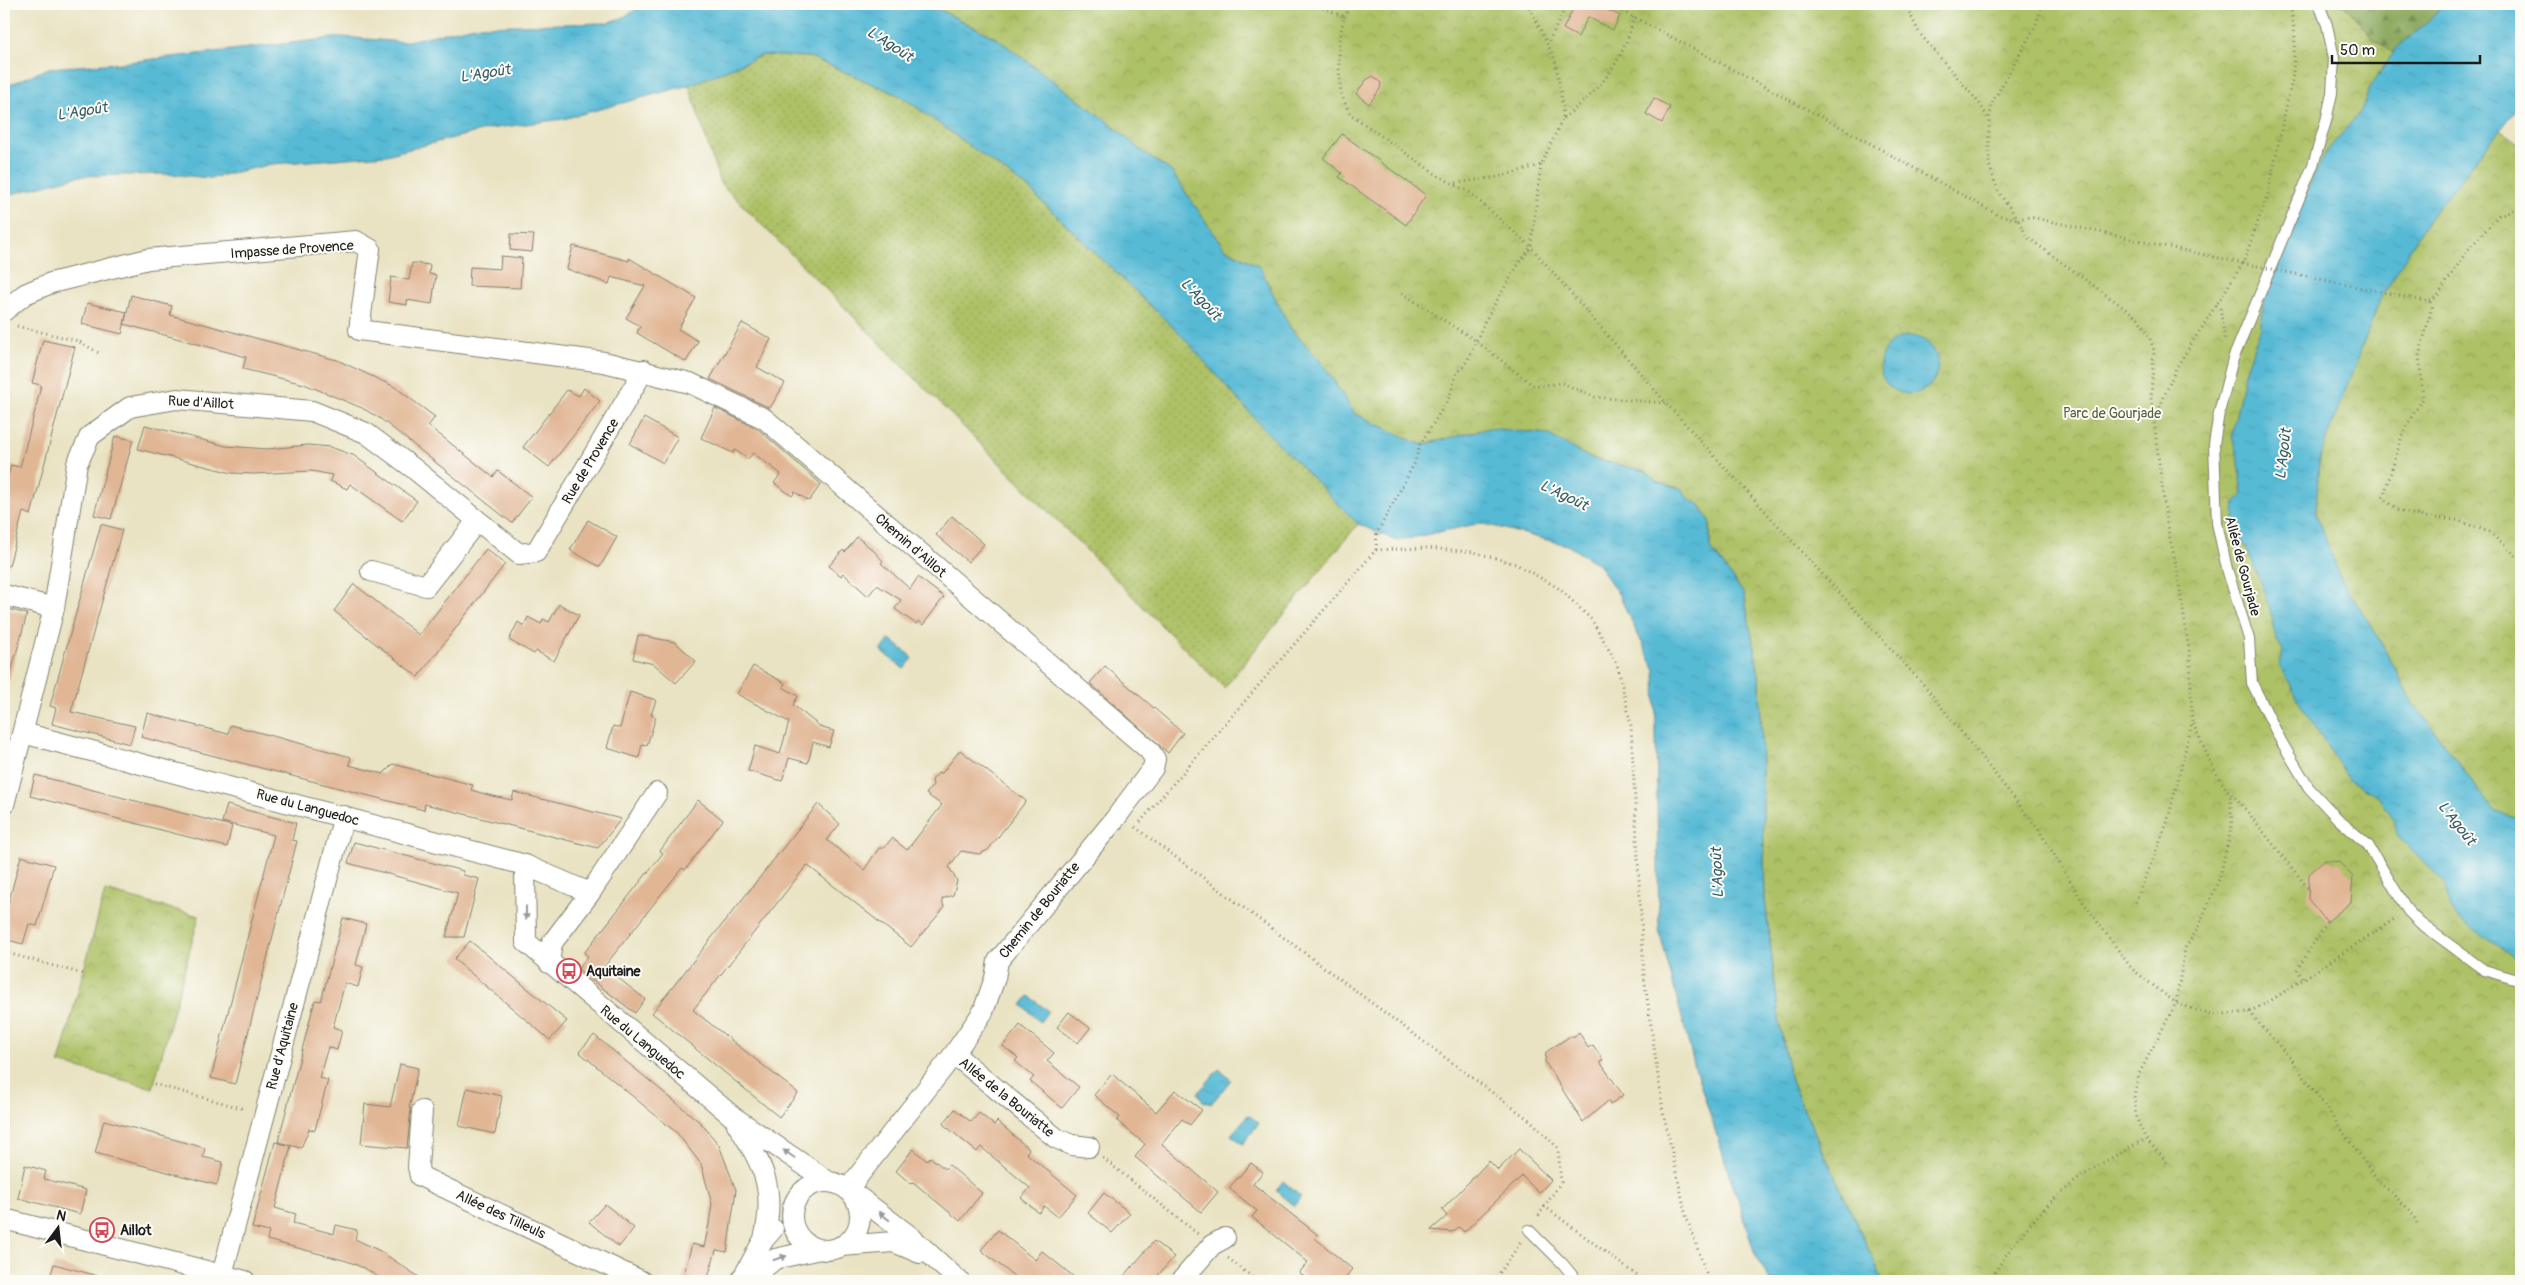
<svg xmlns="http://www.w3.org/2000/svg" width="2525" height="1285" font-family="Pangolin,sans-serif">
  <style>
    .grass { fill: url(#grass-dots); stroke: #646e41 }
    .forest { fill: url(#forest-firs); stroke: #53623c }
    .park { fill: url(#park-crowns); stroke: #646e41 }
    .water { fill: url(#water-ripples); stroke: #3a6b78 }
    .building { fill: #e1b694 }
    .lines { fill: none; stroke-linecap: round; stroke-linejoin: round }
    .lane-casing { stroke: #828070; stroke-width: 12 }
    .street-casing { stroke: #828070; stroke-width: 22 }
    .path { stroke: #828070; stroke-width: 3; stroke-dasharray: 1 4; stroke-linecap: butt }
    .lane { stroke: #fff; stroke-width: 10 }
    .street { stroke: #fff; stroke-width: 20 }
    .path-bridge { stroke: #828070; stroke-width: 3; stroke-dasharray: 1 4; stroke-linecap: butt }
    .oneway { fill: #999 }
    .labels { text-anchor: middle; stroke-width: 4; stroke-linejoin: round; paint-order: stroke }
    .street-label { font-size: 14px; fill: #1c1c1c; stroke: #fdfcf7 }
    .park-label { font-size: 14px; fill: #565e3a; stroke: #fdfcf7 }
    .poi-label { font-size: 14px; font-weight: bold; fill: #1c1c1c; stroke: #fdfcf7; text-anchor: start }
    .water-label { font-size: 15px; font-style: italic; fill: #345b66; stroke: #fdfcf7 }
  </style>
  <defs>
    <pattern id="grass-dots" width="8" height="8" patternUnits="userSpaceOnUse" patternTransform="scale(1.25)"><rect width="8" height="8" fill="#adc166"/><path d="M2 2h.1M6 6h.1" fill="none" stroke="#94a558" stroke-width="1.8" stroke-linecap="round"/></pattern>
    <pattern id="forest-firs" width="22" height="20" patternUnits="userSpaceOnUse" patternTransform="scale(1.25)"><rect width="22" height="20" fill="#8aa75b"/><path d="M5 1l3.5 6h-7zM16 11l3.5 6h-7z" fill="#70874a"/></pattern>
    <pattern id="park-crowns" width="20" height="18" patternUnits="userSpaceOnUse" patternTransform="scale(1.25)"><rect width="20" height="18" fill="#adc166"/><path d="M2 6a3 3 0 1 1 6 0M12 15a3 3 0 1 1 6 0" fill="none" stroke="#94a558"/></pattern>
    <pattern id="water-ripples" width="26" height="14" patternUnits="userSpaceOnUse" patternTransform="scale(1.25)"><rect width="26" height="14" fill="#57bad5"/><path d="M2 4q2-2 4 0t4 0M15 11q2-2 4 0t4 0" fill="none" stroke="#4b9fb6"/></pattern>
  </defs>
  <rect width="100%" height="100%" fill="#fdfcf7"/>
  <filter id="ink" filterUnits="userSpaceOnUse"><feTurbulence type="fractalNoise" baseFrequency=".02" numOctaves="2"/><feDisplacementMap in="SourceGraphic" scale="10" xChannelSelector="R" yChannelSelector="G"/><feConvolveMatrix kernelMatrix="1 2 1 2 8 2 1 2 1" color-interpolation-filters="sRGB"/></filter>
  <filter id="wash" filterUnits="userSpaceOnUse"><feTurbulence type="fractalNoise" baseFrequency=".0096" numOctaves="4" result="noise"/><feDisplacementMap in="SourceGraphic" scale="20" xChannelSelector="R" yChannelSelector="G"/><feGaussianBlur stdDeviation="1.12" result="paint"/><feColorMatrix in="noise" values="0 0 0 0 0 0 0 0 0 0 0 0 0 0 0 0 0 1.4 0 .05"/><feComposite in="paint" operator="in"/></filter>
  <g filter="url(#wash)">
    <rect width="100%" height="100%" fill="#e9e3c3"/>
    <path class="grass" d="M763 55 810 57 901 96 1028 188 1183 337 1265 430 1358 524 1224 688 720 183 689 85Z"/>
    <path class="forest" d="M2344 4H2447L2393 54 2371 37Z"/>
    <path class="park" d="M919 4H2344L2371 37 2519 144 2521 141V1281H1883L1791 1081 1780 1028 1765 899 1760 681 1744 594 1710 547V521L1700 505 1688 498 1682 489 1656 481 1646 471 1590 458 1547 434 1489 429 1420 445 1354 413 1323 364 1291 329 1259 266 1224 248 1171 171 1145 154 1108 122 996 38 942 11Z
      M105 891 199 916 153 1088 59 1063Z"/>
    <path class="water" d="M645 4H919L942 11 996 38 1108 122 1145 154 1171 171 1224 248 1259 266 1291 329 1323 364 1354 413 1421 445 1489 428 1547 434 1590 458 1646 471 1656 481 1682 489 1688 498 1700 505 1710 521V547L1744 594 1760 681 1765 899 1780 1028 1791 1081 1883 1281H1770L1756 1257 1695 1068 1659 930 1655 670 1619 595 1598 564 1567 545 1481 523 1397 541 1358 524 1265 430 1183 337 1028 188 901 96 810 57 763 55 689 85 563 119 489 129 386 155 272 164 210 178 169 174 79 176 4 196V87L49 68 120 63 342 37 403 42 475 26 607 23 622 18Z
      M2447 4H2521V104L2427 221 2380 300 2319 458 2316 514 2341 580 2372 626 2412 701 2494 811 2521 819V962L2457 917 2450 909 2444 882 2398 837 2394 821 2377 795 2349 780 2299 701 2280 665 2283 650 2276 639 2269 606 2253 563 2234 522 2235 503 2243 494 2239 463 2232 435 2244 375 2260 330 2268 281 2314 175 2326 152 2361 111 2370 87 2396 49Z
      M1880 365a29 29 0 1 1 58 0a29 29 0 1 1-58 0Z
      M890 639 913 658 904 669 881 651Z
      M1029 996 1048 1011 1040 1022 1022 1005Z
      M1219 1069 1231 1080 1211 1104 1203 1101 1198 1093Z
      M1248 1115 1259 1123 1243 1144 1231 1135Z
      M1283 1181 1301 1197 1294 1206 1276 1191Z"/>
    <g id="blocks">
      <path class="building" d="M1562 4H1596L1620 16 1613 30 1588 17 1578 37 1563 29 1573 9Z
        M1373 76 1381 83 1380 89 1369 104 1356 94 1366 80Z
        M1654 98 1670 107 1662 123 1646 114Z
        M1342 134 1426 195 1406 225 1339 177 1342 173 1323 158Z
        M511 234 534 235 532 252 510 250Z
        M573 246 629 261V258L696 298 678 329 698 341 686 362 637 333 640 326 626 318 645 286 611 277 609 284 567 269Z
        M501 256 522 258 520 288 469 286 470 267 500 269Z
        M412 263 430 265 429 274 436 275 432 304 407 300V305L388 302 391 277 409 280Z
        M131 295 172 306 170 315 337 360 395 387 435 417 428 426 444 438 493 477 498 471 532 497 512 523 381 419 362 408 304 384 243 369 246 357 124 324Z
        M87 303 127 312 122 334 82 324Z
        M742 323 771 339 757 367 785 383 770 408 710 379Z
        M43 340 75 347 31 515 23 512 9 566H4V492L11 465 20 467 36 407 41 385 32 383Z
        M584 388 600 401 549 467 523 447 567 390 579 396Z
        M715 408 758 429 821 484 809 501 795 492 792 496 774 483 781 474 753 453 748 459 735 450 733 453 701 438Z
        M644 418 678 437 663 463 630 444Z
        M145 425 226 446 267 449 308 445 330 447 353 455 417 501 402 521 350 484 347 489 330 481 332 475 312 471 254 474 232 473 138 449Z
        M115 436 133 440 111 519 94 515Z
        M952 516 984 544 968 562 936 535Z
        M588 520 617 537 600 567 570 550Z
        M101 524 122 530 71 712 135 726 130 744 52 724 56 708 50 706Z
        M857 537 874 551 883 561 881 563 910 589 918 577 944 597 923 625 918 621 916 624 895 609 901 600 877 585 868 596 843 573 841 576 829 566 843 550 845 552Z
        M486 549 505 564 418 677 334 611 354 584 419 635Z
        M559 604 579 615 554 661 536 651 534 654 509 640 518 622 524 626 528 617 541 624 543 619 549 622Z
        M4 608 27 614 9 680H4Z
        M638 635 675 642 696 661 676 683 654 664 633 659Z
        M753 666 785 683 783 687 798 696 793 705 822 728 834 731 829 747 813 742 808 763 789 758 782 781 748 771 755 746 780 754 789 722 737 694Z
        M1105 666 1183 733 1168 753 1090 683Z
        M630 692 656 700 651 715 656 717 647 745 642 744 639 758 607 748 613 726 620 728Z
        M147 713 228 734 230 725 250 730 351 757 349 765 383 774 393 764 473 785 471 790 492 796 512 800 514 792 621 819 598 848 425 804 424 810 141 737Z
        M960 750 1026 801 988 850 979 854 961 851 949 867 957 881 953 895 942 899 944 908 911 947 807 865 693 1010 798 1093 779 1117 652 1013 818 804 840 824 827 840 864 870 879 848H884L892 838 907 850 942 805 926 794 933 785 932 780 938 773H942Z
        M35 775 232 826 227 847 30 796Z
        M698 800 723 820 685 870 682 868 604 967 645 999 635 1013 578 969 588 956 584 953 663 853 660 851Z
        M227 805 296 823 292 840 297 841 235 1084 211 1078 274 835 222 822Z
        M354 842 463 871V875L479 879 464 937H446L458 893 348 863Z
        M21 856 54 865 37 926 29 924 23 944 4 939V919Z
        M2325 860 2339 862 2353 877 2351 902 2327 922 2308 899 2309 874Z
        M343 918 366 924 356 965 363 967 358 987 345 983 333 1027 342 1030 337 1050 328 1047 319 1078 328 1080 320 1110 315 1130 309 1129 301 1148 278 1142 315 1000 321 1001Z
        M470 941 567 1021 550 1040 454 959Z
        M1069 1012 1090 1028 1078 1043 1057 1027Z
        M1020 1025 1054 1053 1047 1061 1079 1087 1062 1108 1030 1081 1034 1077 1015 1061 1018 1058 1003 1046Z
        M1579 1032 1588 1048 1593 1045 1603 1060 1600 1062 1623 1095 1610 1105 1608 1101 1583 1122 1545 1062 1546 1052 1569 1037H1575Z
        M594 1035 701 1123 719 1145 736 1190 727 1252 716 1250 707 1281H682L692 1244 704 1247 709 1224 712 1204 701 1164 677 1133 579 1052Z
        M400 1064 418 1068 409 1109H411L407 1148 361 1144 365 1104 390 1107Z
        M1112 1074 1156 1112 1175 1090 1202 1110 1190 1125 1182 1119 1162 1144 1218 1192 1201 1212 1135 1157 1145 1144 1117 1121 1120 1117 1094 1095Z
        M467 1088 502 1096 495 1134 459 1126Z
        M955 1109 971 1122 979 1113 994 1125 997 1121 1029 1149 1026 1153 1077 1195 1058 1217 1044 1206 1039 1213 1021 1198 1030 1188 981 1147 977 1152 943 1124Z
        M104 1120 205 1148 203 1157 223 1162 217 1185 95 1153Z
        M275 1142 291 1146 275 1208 296 1214 293 1223 334 1234 336 1225 357 1230 355 1239 380 1251 425 1281H384L366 1269 347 1261 267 1240 269 1232 252 1228Z
        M913 1149 927 1161 930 1157 945 1169 949 1165 982 1193 960 1221 913 1182 911 1184 896 1171Z
        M1519 1149 1551 1180 1539 1193 1522 1176 1464 1232 1459 1227 1452 1232 1431 1230 1447 1216 1442 1210 1489 1161 1498 1170Z
        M1251 1163 1263 1172 1253 1184 1318 1235 1315 1238 1352 1269 1343 1281H1310L1299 1273 1308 1262 1252 1217 1257 1211 1229 1188Z
        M25 1165 46 1171 44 1179 86 1190 80 1214 18 1198Z
        M1104 1193 1130 1213 1112 1233 1088 1213Z
        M605 1204 634 1228 619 1247 589 1222Z
        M998 1230 1035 1260 1042 1251 1079 1281H1020L981 1250Z
        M1154 1241 1174 1257 1153 1281H1120Z
        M54 1264 98 1276 97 1281H49Z"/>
    </g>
  </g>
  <g filter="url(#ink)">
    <use href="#blocks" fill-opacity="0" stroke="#828070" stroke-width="1"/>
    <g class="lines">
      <defs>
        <path id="lane" d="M2319 4 2327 25 2334 58 2332 93 2326 121 2313 165 2233 359 2219 413 2214 444 2217 523 2227 569 2249 639 2252 683 2281 741 2309 788 2339 820 2368 845 2408 911 2420 923 2484 970 2521 981
          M1529 1230 1563 1264 1577 1281"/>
        <path id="street" d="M4 311 25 294 51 283 148 259 356 241 370 249 359 330 604 362 690 383 765 419 1149 750 1155 759 1153 768 1115 819 998 961 995 978 983 1012 954 1054 848 1189 911 1237 959 1281
          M371 571 426 586 477 521
          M4 595 54 608
          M23 733 525 865 590 893
          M4 805 54 608 77 464 90 436 130 407 177 399 312 411 366 433 413 468 519 554 536 552 644 370
          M525 865 526 942 732 1116 829 1182
          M549 963 552 943 590 893 657 793
          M954 1054 1056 1138 1072 1145 1089 1147
          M422 1111 418 1167 420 1176 641 1281
          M737 1124C764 1165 776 1190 764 1239
          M792 1216a34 34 0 1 1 68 0a34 34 0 1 1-68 0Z
          M4 1219 245 1281
          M841 1246 894 1242 920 1253
          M222 1275 344 816
          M741 1281 764 1239 773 1229
          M748 1281 775 1259 820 1249
          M1181 1281 1212 1245 1225 1238"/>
      </defs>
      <use href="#lane" class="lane-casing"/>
      <use href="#street" class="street-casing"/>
      <path class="path" d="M1314 4 1344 17 1339 41V68L1341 94 1350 114 1440 177 1469 192 1531 247 1666 403 1923 684 2037 827 2083 902 2132 969 2176 1003 2211 1015 2249 1012 2270 1001 2396 918
        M1609 4 1846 130 1998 215 2018 219 2027 237 2138 318 2148 333 2154 350 2151 398 2167 526 2176 564 2190 656 2192 723 2167 823 2134 906
        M1905 4 1920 34 1980 104 1989 120
        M2042 4 2036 25 1993 101 1989 120V165L1999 193 2018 219 2030 217 2256 266
        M1344 17 1352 4
        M1549 41 1567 4
        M1563 118C1598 93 1626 59 1634 15
        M1456 183 1498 177 1541 165 1563 118 1561 92 1555 60 1528 4
        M1402 293 1476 341 1534 386 1562 383 1595 397 1665 403
        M2411 298 2430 302 2438 295 2467 251 2499 215 2521 207
        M2430 302 2432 307 2419 356 2423 397 2403 433 2383 498 2397 510 2424 517 2456 520 2489 532 2521 560
        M2216 305 2220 308 2225 340
        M17 326 78 341 99 353
        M2154 421 2176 368 2243 263 2268 194 2293 74 2295 35 2290 4
        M1376 550 1377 533 1414 464 1420 445 1450 396 1456 375 1467 361 1486 319 1519 263 1531 247 1541 165
        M2193 724C2205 747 2217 785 2238 800L2308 888
        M1140 822 1376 550 1426 548 1474 552 1516 564 1560 589 1592 620 1617 664 1631 724 1644 976 1663 1111 1686 1216 1709 1281
        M1135 827 1532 1122 1558 1148 1561 1182 1537 1218
        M4 952 83 974
        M2303 978 2297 970 2327 922
        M2249 1012 2292 1060 2378 1181 2411 1211 2417 1223
        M154 1084 245 1109
        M1103 1158 1198 1234
        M2167 1162 2146 1139 2136 1117 2134 1096 2139 1074 2176 1003 2185 948 2196 932 2220 877 2232 825 2230 794
        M1544 1206 1644 1281
        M1228 1258 1257 1281
        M1494 1281 1521 1242
        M1990 1281C2008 1247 2045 1203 2077 1180 2098 1164 2123 1152 2146 1139"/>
      <use href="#lane" class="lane"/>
      <use href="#street" class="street"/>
      <path class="path-bridge" d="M2257 266 2411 298"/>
    </g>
    <defs><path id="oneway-solid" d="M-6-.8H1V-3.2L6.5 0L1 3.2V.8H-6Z" transform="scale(1.25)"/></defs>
    <g class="oneway">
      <use href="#oneway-solid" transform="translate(526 913) rotate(90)"/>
      <use href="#oneway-solid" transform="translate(789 1154) rotate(-145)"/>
      <use href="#oneway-solid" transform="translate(884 1216) rotate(-142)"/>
      <use href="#oneway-solid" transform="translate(780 1258) rotate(-17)"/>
    </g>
  </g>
  <defs>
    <symbol id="bus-ring" viewBox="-11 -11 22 22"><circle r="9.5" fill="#fdfcf7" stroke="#d1495b" stroke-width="1.5"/><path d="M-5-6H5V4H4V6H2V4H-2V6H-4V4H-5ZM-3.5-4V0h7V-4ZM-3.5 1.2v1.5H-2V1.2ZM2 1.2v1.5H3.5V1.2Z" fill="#d1495b"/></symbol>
  </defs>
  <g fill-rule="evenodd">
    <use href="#bus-ring" x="555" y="957" width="28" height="28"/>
    <use href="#bus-ring" x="88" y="1216" width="28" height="28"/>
  </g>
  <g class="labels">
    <g class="street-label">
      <text transform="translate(292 249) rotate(-4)" y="5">Impasse de Provence</text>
      <text transform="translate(201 402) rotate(3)" y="5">Rue d'Aillot</text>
      <text transform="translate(590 461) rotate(-59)" y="5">Rue de Provence</text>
      <text transform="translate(911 545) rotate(41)" y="5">Chemin d'Aillot</text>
      <text transform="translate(2243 566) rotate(75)" y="5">Allée de Gourjade</text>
      <text transform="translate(308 807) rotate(15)" y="5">Rue du Languedoc</text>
      <text transform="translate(1039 910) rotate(-51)" y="5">Chemin de Bouriatte</text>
      <text transform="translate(643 1042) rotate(40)" y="5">Rue du Languedoc</text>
      <text transform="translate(282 1046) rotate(-75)" y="5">Rue d'Aquitaine</text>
      <text transform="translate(1007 1097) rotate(39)" y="5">Allée de la Bouriatte</text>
      <text transform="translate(501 1214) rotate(25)" y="5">Allée des Tilleuls</text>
    </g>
    <g class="park-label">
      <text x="2112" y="418">Parc de Gourjade</text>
    </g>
    <g class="poi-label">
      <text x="586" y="976">Aquitaine</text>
      <text x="120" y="1235">Aillot</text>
    </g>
    <g class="water-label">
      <text transform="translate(890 44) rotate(33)" y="5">L'Agoût</text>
      <text transform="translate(485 73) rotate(-9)" y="5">L'Agoût</text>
      <text transform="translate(82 111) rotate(-9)" y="5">L'Agoût</text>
      <text transform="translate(1201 299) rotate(47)" y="5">L'Agoût</text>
      <text transform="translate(2283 454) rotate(-83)" y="5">L'Agoût</text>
      <text transform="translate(1564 495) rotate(26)" y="5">L'Agoût</text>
      <text transform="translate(2457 823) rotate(52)" y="5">L'Agoût</text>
      <text transform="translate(1717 873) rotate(-92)" y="5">L'Agoût</text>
    </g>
  </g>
  <rect width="2525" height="1285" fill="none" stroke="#fdfcf7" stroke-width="20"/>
  <g transform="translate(58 1228) rotate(15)" stroke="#fdfcf7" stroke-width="4" paint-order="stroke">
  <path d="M0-4L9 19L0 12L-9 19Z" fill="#1c1c1c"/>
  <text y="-8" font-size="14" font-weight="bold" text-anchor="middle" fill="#1c1c1c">N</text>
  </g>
  <path d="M2332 55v8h148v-8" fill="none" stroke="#1c1c1c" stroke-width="2.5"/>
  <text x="2340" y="55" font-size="15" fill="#1c1c1c" stroke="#fdfcf7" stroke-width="4" paint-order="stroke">50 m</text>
</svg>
